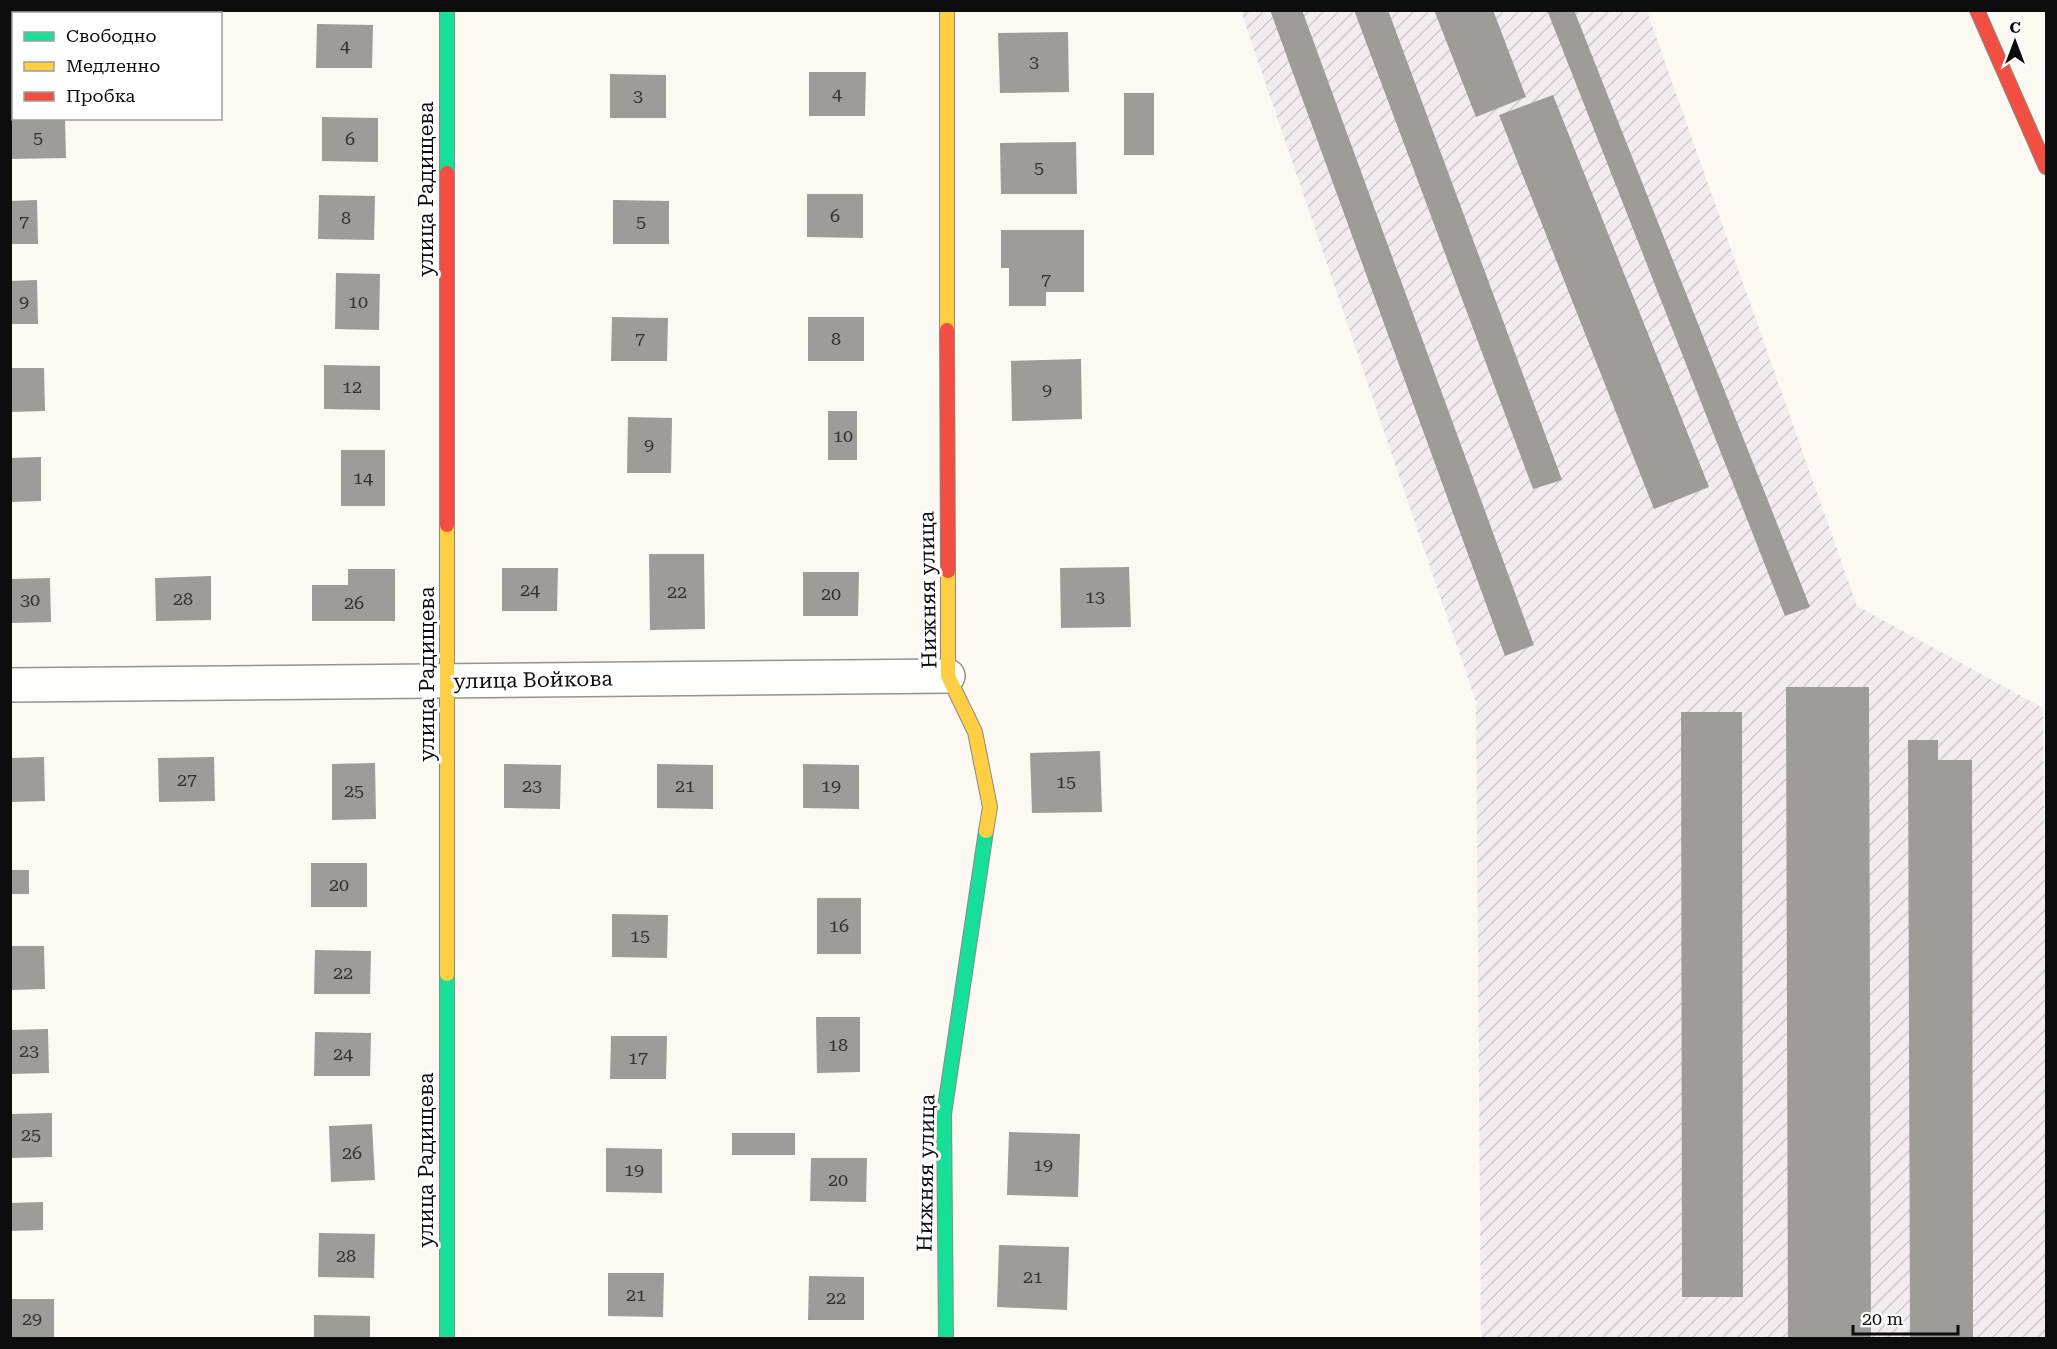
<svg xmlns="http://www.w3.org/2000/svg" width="2057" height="1349" font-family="'Roboto Serif',serif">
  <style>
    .industrial { fill: url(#industrial-furrows) }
    .building { fill: #9e9c98 }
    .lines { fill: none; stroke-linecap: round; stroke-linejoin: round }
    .street-casing { stroke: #949390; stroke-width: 36 }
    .fast-casing { stroke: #8b8a87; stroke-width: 16 }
    .slow-casing { stroke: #8b8a87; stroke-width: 16 }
    .jam-casing { stroke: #8b8a87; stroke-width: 16 }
    .street { stroke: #fefefd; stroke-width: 33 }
    .fast { stroke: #16e098; stroke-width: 14 }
    .slow { stroke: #ffcf43; stroke-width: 14 }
    .jam { stroke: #f24e42; stroke-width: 14 }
    .labels { text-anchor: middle; stroke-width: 6; stroke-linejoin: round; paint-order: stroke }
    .number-label { font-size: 18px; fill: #313130 }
    .street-label { font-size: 21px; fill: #0d0d0d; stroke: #fff }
  </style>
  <defs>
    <pattern id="industrial-furrows" width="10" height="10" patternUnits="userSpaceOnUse" patternTransform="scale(1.5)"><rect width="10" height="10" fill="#f2ecef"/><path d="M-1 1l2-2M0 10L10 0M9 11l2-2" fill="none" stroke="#cec9cc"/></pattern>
  </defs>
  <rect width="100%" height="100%" fill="#fbf9f2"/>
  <path class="industrial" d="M1241 11H1647L1857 606 2043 708 2046 992V1338H1481L1476 702Z"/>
  <path class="building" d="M1270 10H1302L1534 645 1505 656Z
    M1354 10H1388L1562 480 1533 489Z
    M1434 10H1493L1526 97 1476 117Z
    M1547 10H1574L1810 607 1785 616Z
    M317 24 373 25 372 68H316Z
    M1068 32 1069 92 1000 93 998 33Z
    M10 33H14V76H10Z
    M809 72H866L865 116H809Z
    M610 74 666 75V118H610Z
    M1124 93H1154V155H1124Z
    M1553 95 1709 487 1654 509 1499 115Z
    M14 115V118H65L66 158 10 159V116Z
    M322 117 378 118V162L322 161Z
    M1076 142 1077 194H1001L1000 143Z
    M807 194H863V238L807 237Z
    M319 195 375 196 374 240 318 239Z
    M37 200 38 244H10V201Z
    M613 200 669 201V244H613Z
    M1001 230H1084V292H1046V306H1009V268H1001Z
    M336 273 380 274 379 330 335 329Z
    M37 280 38 324H10V281Z
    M612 317 668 318 667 361H611Z
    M808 317H864V361H808Z
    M1081 359 1082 419 1012 421 1011 361Z
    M324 365 380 366V410L324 409Z
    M10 368H44L45 411 10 412Z
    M828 411H857V460H828Z
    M628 417 672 418 671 473H627Z
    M341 450H385V506H341Z
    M41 457V501L10 502V458Z
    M649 554H704L705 629 650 630Z
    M1129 567 1131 627 1061 628 1060 568Z
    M502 568H558L557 611H502Z
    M348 569H395V621H312V585H348Z
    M803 572H859L858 616H803Z
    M211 576V620L156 621 155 578Z
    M50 578 51 622 10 623V579Z
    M1786 687H1869L1871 1338H1788Z
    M1681 712H1742L1743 1297H1682Z
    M1908 740H1938V760H1972L1973 1338H1910Z
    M1100 751 1102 812 1032 813 1030 753Z
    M44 757 45 801 10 802V758Z
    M214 757 215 801 159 802 158 758Z
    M375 763 376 819 332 820V764Z
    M504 764 561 765 560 809 504 808Z
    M657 764 713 765V809L657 808Z
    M803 764 859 765V809L803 808Z
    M311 863H367V907H311Z
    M10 870H29V894H10Z
    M817 898H861V954H817Z
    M612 914 668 915 667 958 612 957Z
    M10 946H44L45 989 10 990Z
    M315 950 371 951 370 994H314Z
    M816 1017H860V1072L817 1073Z
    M48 1029 49 1073 10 1074V1030Z
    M315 1032 371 1033 370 1076H314Z
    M611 1036H667L666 1079H610Z
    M52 1113V1157L10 1158V1114Z
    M372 1124 375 1180 331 1182 329 1126Z
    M1009 1132 1080 1134 1078 1197 1007 1195Z
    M732 1133H795V1155H732Z
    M606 1148 662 1149V1193L606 1192Z
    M811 1158H867L866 1202 810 1201Z
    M43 1202V1230L10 1231V1203Z
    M319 1233 375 1234 374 1278 318 1277Z
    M999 1245 1069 1247 1067 1310 997 1307Z
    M608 1273H664L663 1317 608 1316Z
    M809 1276 864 1277V1320H808Z
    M10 1299H54V1338H10Z
    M314 1315 370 1316V1338H314Z"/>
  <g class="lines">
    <defs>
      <path id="street" d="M10 685 948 676"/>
      <path id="fast" d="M447 10V173
        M447 974V1338
        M946 1338 944 1114 986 831"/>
      <path id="slow" d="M947 10V330
        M447 525V974
        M948 571V676L975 732 990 807 986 831"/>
      <path id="jam" d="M1977 10 2046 167
        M447 173V525
        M947 330 948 571"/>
    </defs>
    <use href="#street" class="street-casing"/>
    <use href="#fast" class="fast-casing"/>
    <use href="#slow" class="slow-casing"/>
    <use href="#jam" class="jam-casing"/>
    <use href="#street" class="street"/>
    <use href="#fast" class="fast"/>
    <use href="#slow" class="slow"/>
    <use href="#jam" class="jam"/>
  </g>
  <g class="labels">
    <g class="number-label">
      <text x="345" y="52">4</text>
      <text x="1034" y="68">3</text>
      <text x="837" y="100">4</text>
      <text x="638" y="102">3</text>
      <text x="38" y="144">5</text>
      <text x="350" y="145">6</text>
      <text x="1039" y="174">5</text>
      <text x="835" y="222">6</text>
      <text x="346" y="224">8</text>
      <text x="24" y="228">7</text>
      <text x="641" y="228">5</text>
      <text x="1046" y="286">7</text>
      <text x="24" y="308">9</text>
      <text x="358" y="308">10</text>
      <text x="640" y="345">7</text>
      <text x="836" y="345">8</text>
      <text x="352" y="393">12</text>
      <text x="1047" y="396">9</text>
      <text x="843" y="442">10</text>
      <text x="649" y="451">9</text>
      <text x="363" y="484">14</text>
      <text x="530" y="596">24</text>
      <text x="677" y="598">22</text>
      <text x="831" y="600">20</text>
      <text x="1095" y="603">13</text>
      <text x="183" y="605">28</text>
      <text x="30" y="606">30</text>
      <text x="354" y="609">26</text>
      <text x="187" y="786">27</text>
      <text x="1066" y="788">15</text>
      <text x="532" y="792">23</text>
      <text x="685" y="792">21</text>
      <text x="831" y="792">19</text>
      <text x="354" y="797">25</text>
      <text x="339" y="891">20</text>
      <text x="839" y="932">16</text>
      <text x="640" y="942">15</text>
      <text x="343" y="979">22</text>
      <text x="838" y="1051">18</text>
      <text x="29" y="1057">23</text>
      <text x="343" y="1060">24</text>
      <text x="638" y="1064">17</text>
      <text x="31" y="1141">25</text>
      <text x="352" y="1159">26</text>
      <text x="1043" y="1171">19</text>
      <text x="634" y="1176">19</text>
      <text x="838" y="1186">20</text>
      <text x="346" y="1262">28</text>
      <text x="1033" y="1283">21</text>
      <text x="636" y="1301">21</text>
      <text x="836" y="1304">22</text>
      <text x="32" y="1325">29</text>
    </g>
    <g class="street-label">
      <text transform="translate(426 189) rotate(-90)" y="7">улица Радищева</text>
      <text transform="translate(928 590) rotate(-91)" y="7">Нижняя улица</text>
      <text transform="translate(427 674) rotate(-90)" y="7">улица Радищева</text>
      <text transform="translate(533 680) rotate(-1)" y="7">улица Войкова</text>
      <text transform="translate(426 1160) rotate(-90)" y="7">улица Радищева</text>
      <text transform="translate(926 1173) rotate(-89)" y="7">Нижняя улица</text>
    </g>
  </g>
  <rect width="2057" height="1349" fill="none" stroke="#0d0d0d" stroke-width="24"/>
  <rect x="12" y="12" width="210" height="108" fill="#ffffff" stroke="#9e9e9e" stroke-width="1.5"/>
  <rect x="24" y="32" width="30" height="9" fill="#16e098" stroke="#9e9e9e" stroke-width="1.5"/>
  <text x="66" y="42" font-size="18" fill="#0d0d0d">Свободно</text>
  <rect x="24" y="62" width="30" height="9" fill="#ffcf43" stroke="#9e9e9e" stroke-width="1.5"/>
  <text x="66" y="72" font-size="18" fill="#0d0d0d">Медленно</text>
  <rect x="24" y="92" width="30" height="9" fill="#f24e42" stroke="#9e9e9e" stroke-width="1.5"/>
  <text x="66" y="102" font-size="18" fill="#0d0d0d">Пробка</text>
  <g transform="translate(2015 42)" stroke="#ffffff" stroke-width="4.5" paint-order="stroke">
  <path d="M0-4.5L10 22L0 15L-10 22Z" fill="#0d0d0d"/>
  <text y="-9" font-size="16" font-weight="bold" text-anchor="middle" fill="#0d0d0d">С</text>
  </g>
  <path d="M1853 1325v9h105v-9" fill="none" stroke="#0d0d0d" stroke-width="3"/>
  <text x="1862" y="1325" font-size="18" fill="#0d0d0d" stroke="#ffffff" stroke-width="4.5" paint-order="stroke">20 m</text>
</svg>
